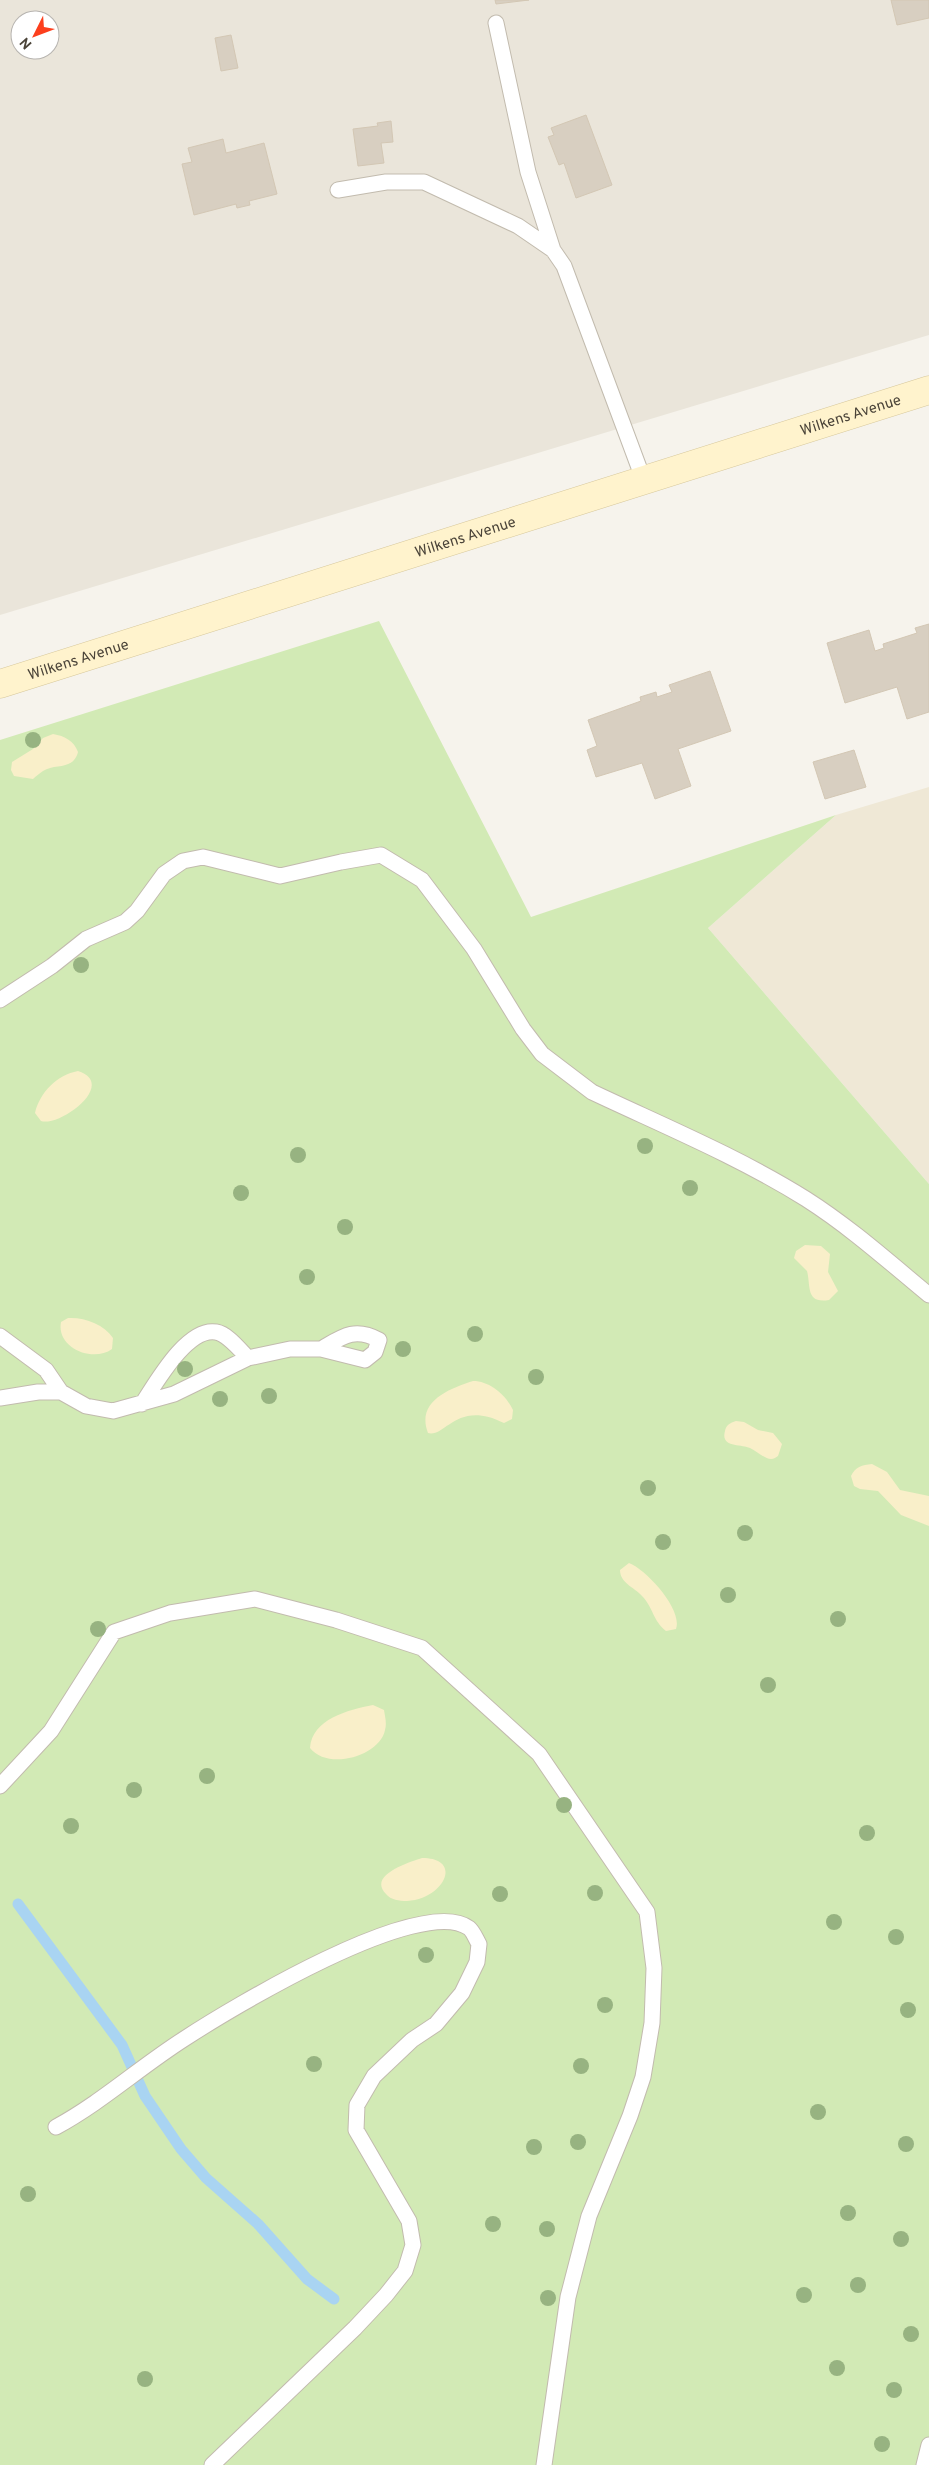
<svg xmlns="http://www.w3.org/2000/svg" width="929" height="2465" font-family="Overpass,sans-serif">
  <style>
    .residential { fill: #eae5da; fill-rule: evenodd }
    .education { fill: #efe8d6 }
    .green { fill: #d2eab5 }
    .sand { fill: #f9efc9 }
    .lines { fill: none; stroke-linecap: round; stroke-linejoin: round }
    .stream { stroke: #a9d4f2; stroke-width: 11 }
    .building { fill: #d8cfc1; stroke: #d3c7b4 }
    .service-casing { stroke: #c2bbae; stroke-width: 17 }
    .secondary-casing { stroke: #d6c79b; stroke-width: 29 }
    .service { stroke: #fff; stroke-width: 15 }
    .secondary { stroke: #fff3cd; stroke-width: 28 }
    .tree { fill: #97b381 }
    .labels { text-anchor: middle; stroke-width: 4.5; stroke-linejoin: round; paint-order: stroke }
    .street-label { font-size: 15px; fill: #4b4439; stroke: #fff }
  </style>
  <rect width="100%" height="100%" fill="#f6f3ec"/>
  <path class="residential" d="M0 0H929V335L0 615ZM20 20H50V50H20Z"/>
  <path class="education" d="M929 787V1184L708 928 836 815Z"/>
  <path class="green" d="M379 621 531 917 836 815 708 928 929 1184V2465H0V740Z"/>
  <path class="sand" d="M53 734C65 736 74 741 78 752 73 771 55 763 43 771 40 773 36 776 33 779L14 776 11 770 12 762 33 749 43 738Z
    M78 1071C118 1084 60 1127 41 1121L35 1113C40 1092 57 1075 78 1071Z
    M805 1245 821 1246 830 1254 828 1272 838 1291 829 1300C805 1304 811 1285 807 1271L794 1258 796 1251Z
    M68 1318C84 1317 104 1324 113 1338L112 1349C93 1363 56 1348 61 1322Z
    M473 1381C490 1381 506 1395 513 1410L512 1419 504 1423C457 1399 445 1438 428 1433 416 1402 448 1389 473 1381Z
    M736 1421 744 1422 758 1430 773 1433 782 1444 778 1456C776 1457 774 1459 771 1459 765 1459 756 1451 750 1448 742 1444 720 1448 725 1431 726 1425 730 1423 736 1421Z
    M872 1464 887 1472 900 1490 929 1496V1526L901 1515 878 1491 860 1489 854 1486 851 1476C855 1467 862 1465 872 1464Z
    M629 1563C647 1570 683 1610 676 1629L666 1631C653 1621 653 1607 642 1596 634 1587 620 1583 620 1570Z
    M373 1705 384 1710C385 1717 387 1723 385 1730 380 1756 328 1771 310 1748 312 1719 348 1710 373 1705Z
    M422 1858C464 1858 444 1899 407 1901 399 1901 391 1900 386 1894 367 1875 410 1862 422 1858Z"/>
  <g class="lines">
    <path class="stream" d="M18 1904 122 2045 145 2096 181 2149 206 2178 258 2224 307 2279 334 2299"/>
  </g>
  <path class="building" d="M495 0H529L496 4Z
    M891 0H929V18L897 25Z
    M231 35 238 68 221 71 215 38Z
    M586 115 612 185 576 198 564 163 559 165 548 137 554 135 551 128Z
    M391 121 393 142 381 143 384 163 358 166 353 129 378 126 377 123Z
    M223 139 226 153 264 143 277 194 249 201 250 205 237 208 236 204 194 215 182 164 192 162 188 148Z
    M929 624V712L907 719 897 687 845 703 827 643 869 630 875 651 884 648 883 644 917 633 915 628Z
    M710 671 731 731 678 749 691 786 655 799 642 763 596 777 587 750 597 746 588 720 641 701 640 697 656 692 657 697 672 692 669 685Z
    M854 750 866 787 825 799 813 762Z"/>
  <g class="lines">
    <defs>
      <path id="service" d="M496 23 528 172 553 250
        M338 190 386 182H424L518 226 553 250 564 266 644 481
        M0 1000 52 966 86 939 125 922 137 911 164 874 183 861 203 857 280 876 341 862 381 855 422 880 474 949 523 1029 542 1054 592 1092C664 1126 739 1157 806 1199 850 1227 889 1262 929 1295
        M0 1336 46 1370 61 1392 86 1406 113 1411 174 1394 248 1358 290 1349H321L365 1360 375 1352 379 1340C355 1327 343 1336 321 1349
        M0 1398 38 1392H61
        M142 1404C156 1383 187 1327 216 1332 228 1334 240 1350 248 1358
        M0 1786 51 1731 114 1632 170 1613 255 1599 336 1620 422 1648 539 1754 647 1912 654 1968 652 2023 643 2077 630 2116 589 2216 568 2297 544 2465
        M56 2127C102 2102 140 2067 184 2039 230 2009 421 1893 469 1928 473 1931 476 1939 479 1944L477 1962 462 1993 436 2024 412 2040 374 2076 357 2105 356 2130 409 2221 413 2245 405 2271 386 2295 355 2328 212 2465
        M924 2465 929 2445"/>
      <g id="secondary">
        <path id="s1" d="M0 684 929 390"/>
      </g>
    </defs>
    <use href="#service" class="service-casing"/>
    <use href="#secondary" class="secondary-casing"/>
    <use href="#service" class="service"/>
    <use href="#secondary" class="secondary"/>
  </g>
  <g class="tree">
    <circle cx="33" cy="740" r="8"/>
    <circle cx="81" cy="965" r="8"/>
    <circle cx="645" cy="1146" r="8"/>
    <circle cx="298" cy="1155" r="8"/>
    <circle cx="690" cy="1188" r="8"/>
    <circle cx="241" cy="1193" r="8"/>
    <circle cx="345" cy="1227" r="8"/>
    <circle cx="307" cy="1277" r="8"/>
    <circle cx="475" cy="1334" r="8"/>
    <circle cx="403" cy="1349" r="8"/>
    <circle cx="185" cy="1369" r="8"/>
    <circle cx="536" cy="1377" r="8"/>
    <circle cx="269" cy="1396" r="8"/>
    <circle cx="220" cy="1399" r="8"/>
    <circle cx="648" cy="1488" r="8"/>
    <circle cx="745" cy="1533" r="8"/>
    <circle cx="663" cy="1542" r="8"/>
    <circle cx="728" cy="1595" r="8"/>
    <circle cx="838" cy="1619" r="8"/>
    <circle cx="98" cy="1629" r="8"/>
    <circle cx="768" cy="1685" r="8"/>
    <circle cx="207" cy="1776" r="8"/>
    <circle cx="134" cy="1790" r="8"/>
    <circle cx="564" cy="1805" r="8"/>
    <circle cx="71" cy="1826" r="8"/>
    <circle cx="867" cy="1833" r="8"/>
    <circle cx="595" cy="1893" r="8"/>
    <circle cx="500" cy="1894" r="8"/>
    <circle cx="834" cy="1922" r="8"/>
    <circle cx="896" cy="1937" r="8"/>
    <circle cx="426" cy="1955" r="8"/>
    <circle cx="605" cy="2005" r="8"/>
    <circle cx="908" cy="2010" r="8"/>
    <circle cx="314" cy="2064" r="8"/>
    <circle cx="581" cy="2066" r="8"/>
    <circle cx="818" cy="2112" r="8"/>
    <circle cx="578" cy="2142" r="8"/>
    <circle cx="906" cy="2144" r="8"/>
    <circle cx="534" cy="2147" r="8"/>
    <circle cx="28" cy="2194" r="8"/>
    <circle cx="848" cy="2213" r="8"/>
    <circle cx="493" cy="2224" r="8"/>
    <circle cx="547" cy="2229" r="8"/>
    <circle cx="901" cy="2239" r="8"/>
    <circle cx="858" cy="2285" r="8"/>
    <circle cx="804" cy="2295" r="8"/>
    <circle cx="548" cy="2298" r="8"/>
    <circle cx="911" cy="2334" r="8"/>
    <circle cx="837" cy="2368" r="8"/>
    <circle cx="145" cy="2379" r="8"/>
    <circle cx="894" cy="2390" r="8"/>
    <circle cx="882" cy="2444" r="8"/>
  </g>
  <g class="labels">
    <g class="street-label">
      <text dy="5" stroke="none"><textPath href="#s1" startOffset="892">Wilkens Avenue</textPath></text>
      <text dy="5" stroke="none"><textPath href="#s1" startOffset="488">Wilkens Avenue</textPath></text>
      <text dy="5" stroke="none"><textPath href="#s1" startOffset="82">Wilkens Avenue</textPath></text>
    </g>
  </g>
  <g transform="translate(35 35) rotate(228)"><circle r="24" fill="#ffffff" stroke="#b7b4b0"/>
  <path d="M0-4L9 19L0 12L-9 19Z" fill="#fc3f1d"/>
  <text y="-8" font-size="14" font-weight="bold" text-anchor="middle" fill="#4b4439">N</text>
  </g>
</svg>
